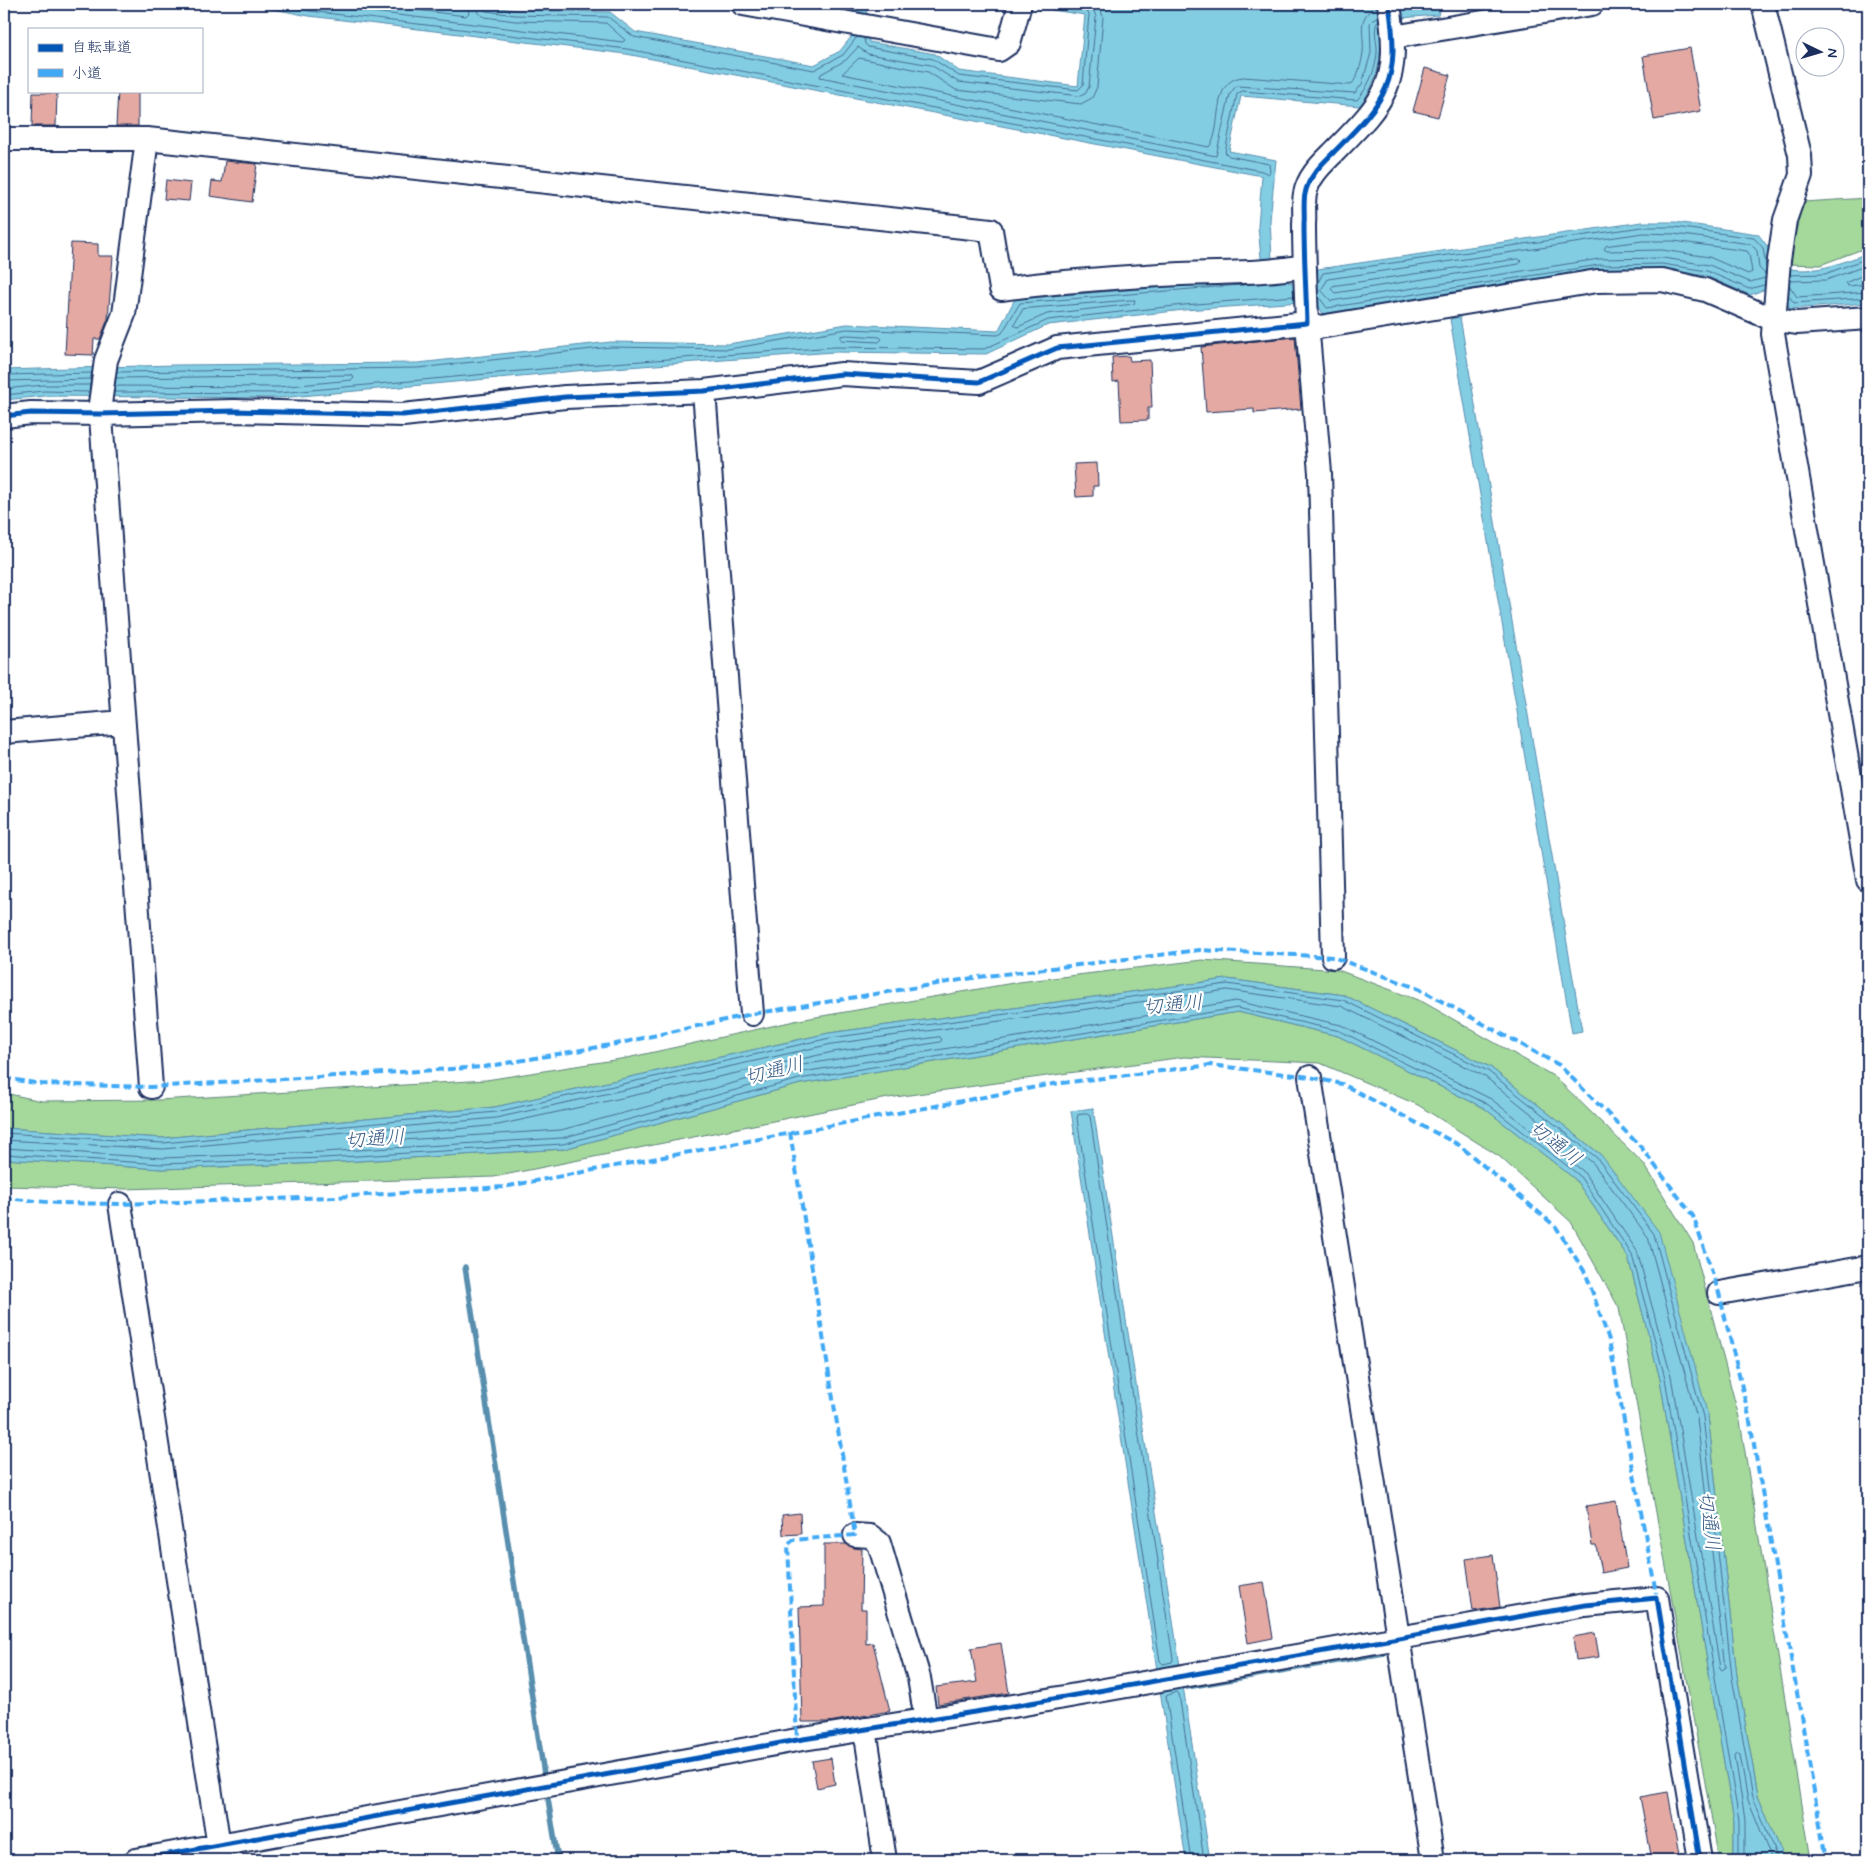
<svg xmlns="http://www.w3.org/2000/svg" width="1872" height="1864" font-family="Mynerve,'Klee One',sans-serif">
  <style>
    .green { fill: #a5d89b; stroke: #60847c }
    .water { fill: #83cde3; stroke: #598eae }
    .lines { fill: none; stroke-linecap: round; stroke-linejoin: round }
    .shore { stroke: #456e93; stroke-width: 1 }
    .stream { stroke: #598eae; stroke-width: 5.5 }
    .building { fill: #e3a9a2; stroke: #1b2f5e }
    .minor-casing { stroke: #1b2f5e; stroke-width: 26 }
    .minor { stroke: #fff; stroke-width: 22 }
    .quiet { stroke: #3fa9f5; stroke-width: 4; stroke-dasharray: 8 4; stroke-linecap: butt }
    .cycleway-casing { stroke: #fff; stroke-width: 8 }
    .cycleway { stroke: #0057b8; stroke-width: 5 }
    .labels { text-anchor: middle; stroke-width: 4.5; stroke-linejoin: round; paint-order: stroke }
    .water-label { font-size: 20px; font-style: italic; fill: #3a5e86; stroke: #fff }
  </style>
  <rect width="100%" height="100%" fill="#fff"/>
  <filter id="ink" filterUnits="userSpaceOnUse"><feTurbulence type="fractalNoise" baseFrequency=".02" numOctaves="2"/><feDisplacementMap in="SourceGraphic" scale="10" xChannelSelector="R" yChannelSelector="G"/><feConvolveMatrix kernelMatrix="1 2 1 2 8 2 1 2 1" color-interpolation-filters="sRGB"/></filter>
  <g filter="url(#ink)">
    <path class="green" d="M1868 198V247L1820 265 1788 264 1803 202Z
      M1202 960 1338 970 1423 1002 1555 1077 1644 1164 1693 1243 1740 1421 1811 1860H1784L1758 1796 1737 1676 1708 1416 1601 1155 1490 1067 1344 995 1227 979 829 1033 495 1107 162 1138 4 1128V1093L42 1101 159 1100 486 1080 627 1058 799 1020 1019 982Z
      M1238 1012 1338 1036 1484 1108 1575 1179 1628 1257 1660 1379 1734 1822V1860H1719L1619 1308 1571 1222 1500 1157 1418 1105 1320 1063 1184 1057 888 1098 494 1177 126 1189 4 1186V1159L162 1169 324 1163 564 1149 800 1084Z"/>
    <path class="water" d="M248 4H468L516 10 610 12 635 32 814 65 840 51 855 32 852 4H866L869 42 935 54 959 71 1078 86 1085 15 1052 10 1054 4H1442L1438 15 1401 18 1380 26C1382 58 1379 79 1360 106L1241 96 1229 151 1276 160 1270 220 1273 278 1293 283 1313 281 1318 269 1642 222H1675L1758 234 1768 247 1769 263C1808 278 1832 266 1868 253V303L1790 309 1782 293 1763 290 1750 295 1706 276 1662 269 1600 270 1323 314 1316 301 1184 310 1048 325 986 354 834 352 586 370 279 398 45 396 4 400V370L175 365 418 363 611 342 728 344 847 324 998 331 1015 299 1263 279 1258 226 1262 176 626 54 309 16Z
      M1460 317 1582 1031 1572 1033 1450 319Z
      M1227 979 1344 995 1490 1067 1601 1155 1659 1232 1708 1416 1737 1676 1758 1796 1784 1860H1734V1822L1660 1379 1628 1257 1575 1179 1484 1108 1338 1036 1238 1012 800 1084 564 1149 324 1163 162 1169 4 1159V1128L162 1138 495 1107 829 1033Z
      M1093 1108 1180 1666 1157 1670 1071 1111Z
      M1183 1686 1210 1860H1186L1160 1690Z"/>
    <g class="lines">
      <path class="shore" d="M274 4 309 11 627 49 1262 171 1268 174 1270 172 1269 164 1229 156 1225 152 1237 94 1242 91 1357 100C1368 88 1376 69 1377 53 1378 43 1372 29 1378 21
        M306 4 623 42 625 40 606 23 515 21 485 17 478 13 475 4
        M367 4 466 16 469 13 467 4
        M481 4 486 11 515 15 608 17 634 37 814 70 843 55 857 37
        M1085 4 1093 8 1096 17 1089 87 1085 94 1080 96 958 82 931 65 868 54 858 47 846 60 821 74 820 77 1216 156 1230 94 1236 86 1355 93 1362 84 1371 53 1370 23 1378 15
        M1099 4 1103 17 1097 87 1092 98 1081 104 956 90 928 72 859 58 842 74 1209 147C1224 129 1209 80 1243 77L1351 85C1358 77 1362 62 1363 52 1365 34 1355 16 1377 7
        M864 38 865 44 868 47 933 59 959 76 1078 90 1083 85 1089 14 1085 10 1061 6 1059 4
        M1643 241H1674L1747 251 1749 254 1752 272 1748 274 1709 257 1662 250 1607 251 1604 249 1606 246Z
        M1519 259 1521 261 1519 264 1335 293 1331 289 1333 286Z
        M1868 273 1845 283 1848 286 1868 284
        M1790 275 1825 274 1868 258
        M1765 278 1750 282 1709 265 1663 258 1599 259 1331 301 1321 290 1328 279 1643 233 1674 234 1751 244 1757 251 1759 268 1765 274
        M1790 281 1826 280 1868 265
        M1318 283 1323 273 1642 227H1675L1754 238 1763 248 1766 267
        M1789 285 1797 297 1868 292
        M1789 296 1794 303 1868 298
        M1319 297 1327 308 1599 265 1662 264 1707 271 1749 289 1764 285
        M1131 300H1135L1134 304 1047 314 1018 327 1014 325 1023 309Z
        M848 335 880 337 882 339 879 342 841 340V336Z
        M117 372 418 368 611 347 729 349 847 329 998 335 1002 333 1020 303 1265 283
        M4 375 92 373
        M4 381 91 379
        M115 386 278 387 352 380 354 378 352 375 116 378
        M4 389 44 385H90
        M114 392 279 393 586 365 834 347 984 349 1048 320 1184 305 1294 296
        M4 395 44 391 89 392
        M940 1037 942 1040 940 1042 796 1066 561 1130 387 1141 384 1139 386 1136 498 1125 833 1052Z
        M1087 1114 1090 1116 1173 1659 1172 1662 1163 1664 1160 1661 1077 1118 1078 1115Z
        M4 1133 163 1143 496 1112 830 1038 1227 984 1343 1000 1488 1071 1597 1158 1654 1234 1703 1417 1732 1677 1753 1797 1778 1860
        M4 1140 163 1149 496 1118 832 1044 1227 990 1341 1006 1484 1076 1593 1163 1648 1237 1697 1418 1725 1668 1722 1670 1720 1668 1671 1376 1637 1251 1583 1171 1491 1099 1341 1025 1236 1001 797 1073 562 1138 323 1152 162 1158 4 1148
        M4 1154 162 1164 323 1158 563 1144 799 1079 1237 1008 1340 1031 1487 1104 1579 1175 1632 1255 1665 1378 1739 1821V1860
        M1191 1860 1166 1696 1176 1692 1179 1694 1204 1860
        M1745 1860V1820L1735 1756 1737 1753 1740 1755 1748 1800 1772 1860"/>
      <path class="stream" d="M465 1267 544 1774
        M1187 1687 1384 1653
        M548 1799 558 1860"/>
    </g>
    <path class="building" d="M1690 48 1701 111 1654 120 1643 56Z
      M1425 68 1450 75 1438 117 1413 111Z
      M118 91H138V126H116Z
      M33 93H57L56 126H32Z
      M225 161 257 164 252 202 210 196 212 181 222 182Z
      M166 180 191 183 189 201 164 199Z
      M71 243 98 244V256H113L108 319 100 339H94L93 355 65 354Z
      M1295 337 1301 409 1254 413V409L1206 412 1201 347Z
      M1129 356 1130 361 1150 360 1152 408H1148V420L1121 421 1119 381 1113 382 1112 357Z
      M1097 463 1098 486H1093V496L1076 497 1074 464Z
      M1616 1501 1627 1568 1601 1573 1596 1545H1592L1586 1506Z
      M800 1513 801 1534 783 1535 782 1515Z
      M824 1544H846L854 1548 862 1549 861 1609H866V1644L873 1643 890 1711 829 1722H802L799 1607 824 1606Z
      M1493 1555 1500 1607 1473 1611 1466 1559Z
      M1264 1582 1273 1638 1248 1643 1239 1586Z
      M1595 1633 1599 1657 1576 1660 1573 1637Z
      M1001 1643 1009 1693 938 1704 936 1687 977 1682 971 1648Z
      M831 1758 835 1784 817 1788 812 1761Z
      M1668 1792 1680 1860H1652L1640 1797Z"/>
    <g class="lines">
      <defs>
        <path id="minor" d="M743 4 999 50 1009 43 1020 4
          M1763 4 1800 155 1801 175 1785 220 1779 260 1773 334 1868 880
          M1393 37 1592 4
          M4 139H147L991 230 1001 289C1062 281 1121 277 1181 274 1224 272 1261 274 1304 266
          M147 139 124 314 106 360 100 404 151 1087
          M704 391 752 1014
          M4 416 31 413 100 414 234 411 403 415 565 397 704 391 842 374 979 382 1057 348 1307 323C1306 290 1304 257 1304 224 1305 215 1303 203 1305 194 1308 177 1321 165 1332 154 1387 98 1401 85 1389 4
          M4 732 123 722
          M1333 957 1320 473 1307 323 1320 327 1597 281 1662 280 1705 290 1772 319 1797 323 1868 318
          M1310 1077 1433 1860
          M120 1204 221 1859
          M1719 1293 1868 1267
          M855 1535 870 1536 879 1543 919 1678 926 1720
          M865 1729 885 1860
          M136 1860 797 1740 1019 1705 1585 1605 1657 1598 1700 1860"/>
      </defs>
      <use href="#minor" class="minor-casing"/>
      <use href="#minor" class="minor"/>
      <path class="quiet" d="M4 1078 41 1084 151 1087 484 1067 616 1044 752 1014 979 977 1200 950 1333 957 1419 989 1559 1065 1641 1147 1693 1216 1719 1293 1749 1416 1826 1860
        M790 1132 855 1535 793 1540 788 1545 797 1740
        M4 1198 57 1203 120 1204 334 1197 503 1187 1053 1084 1211 1065 1310 1077 1342 1084 1459 1145 1556 1227 1586 1274 1609 1340 1657 1598"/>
      <defs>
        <path id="cycleway" d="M4 416 31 413 100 414 234 411 403 415 565 397 704 391 842 374 979 382 1057 348 1307 323C1306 290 1304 257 1304 224 1305 215 1303 203 1305 194 1308 177 1321 165 1332 154 1387 98 1401 85 1389 4
          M136 1860 797 1740 1019 1705 1585 1605 1657 1598 1700 1860"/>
      </defs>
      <use href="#cycleway" class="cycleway-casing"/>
      <use href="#cycleway" class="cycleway"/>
    </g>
  </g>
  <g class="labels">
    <g class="water-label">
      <text transform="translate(1173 1004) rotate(-5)" y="7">切通川</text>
      <text transform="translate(774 1070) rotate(-14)" y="7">切通川</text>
      <text transform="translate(375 1138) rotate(-4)" y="7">切通川</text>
      <text transform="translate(1556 1143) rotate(38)" y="7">切通川</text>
      <text transform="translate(1710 1521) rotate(82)" y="7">切通川</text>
    </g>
  </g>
  <rect width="1872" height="1864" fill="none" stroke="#fff" stroke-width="20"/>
  <rect x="10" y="10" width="1852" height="1844" fill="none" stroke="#1b2f5e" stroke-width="2" filter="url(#ink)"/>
  <rect x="28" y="28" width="175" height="65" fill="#ffffff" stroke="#a4acbf"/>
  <rect x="38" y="44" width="25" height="8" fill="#0057b8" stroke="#a4acbf"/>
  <text x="72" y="52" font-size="15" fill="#1b2f5e">自転車道</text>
  <rect x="38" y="69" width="25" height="8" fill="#3fa9f5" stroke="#a4acbf"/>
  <text x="72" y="78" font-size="15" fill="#1b2f5e">小道</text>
  <g transform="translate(1820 52) rotate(95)"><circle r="24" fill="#ffffff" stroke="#a4acbf"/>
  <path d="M0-4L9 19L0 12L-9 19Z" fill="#1b2f5e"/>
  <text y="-8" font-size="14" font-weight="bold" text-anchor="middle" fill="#1b2f5e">N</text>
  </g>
</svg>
